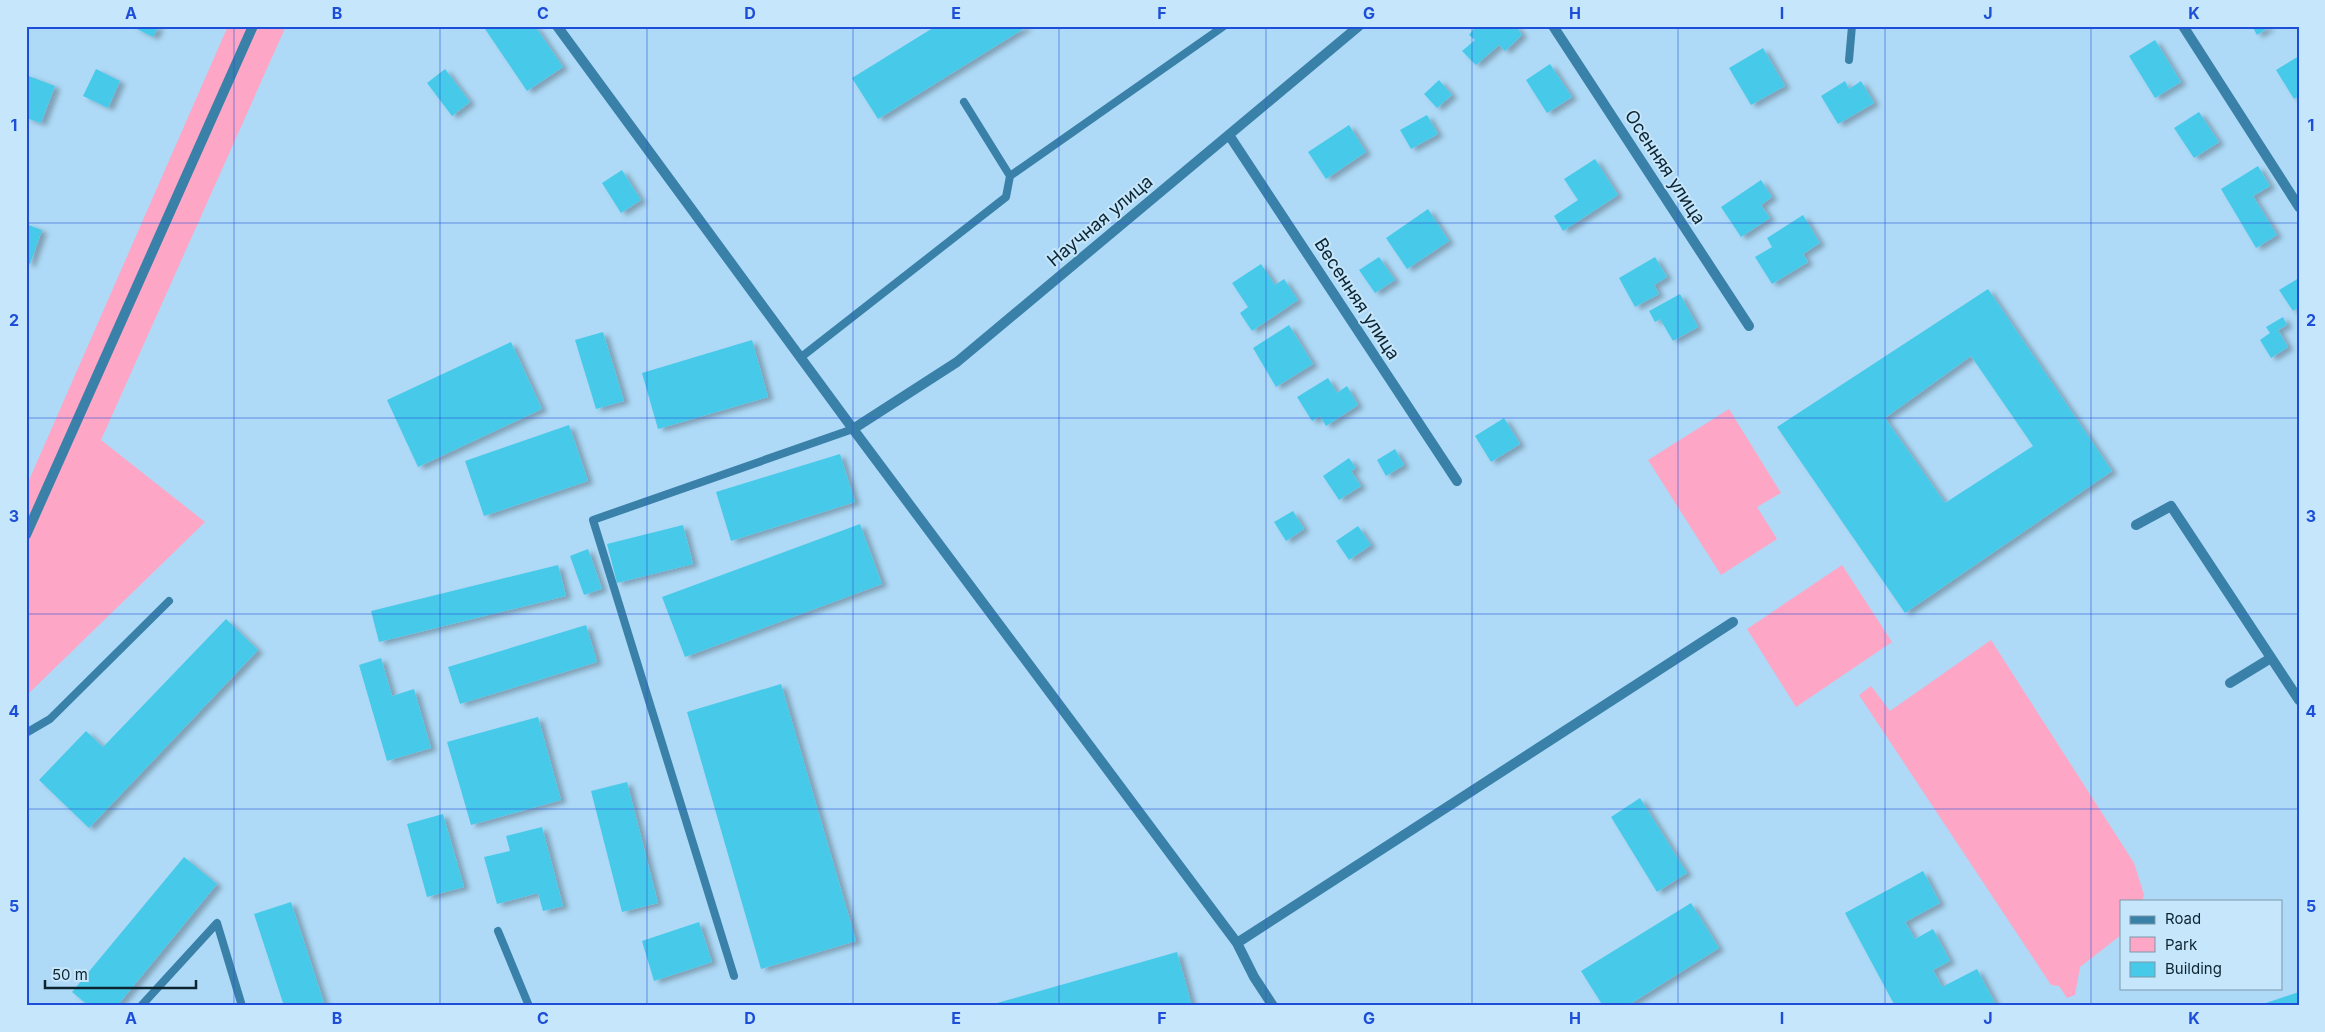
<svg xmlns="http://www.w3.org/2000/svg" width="2325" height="1032" font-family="Inter,sans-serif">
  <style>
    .green { fill: #fda6c5 }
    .building { fill: #47cae9; fill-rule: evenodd; filter: url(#shadow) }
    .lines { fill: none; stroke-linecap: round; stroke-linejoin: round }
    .lane { stroke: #3a81a9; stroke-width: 8 }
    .street { stroke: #3a81a9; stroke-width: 10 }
    .grid { fill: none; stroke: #1d4ed8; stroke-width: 1; stroke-opacity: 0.55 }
    .labels { text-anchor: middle; stroke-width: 4; stroke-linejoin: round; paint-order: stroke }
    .street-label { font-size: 18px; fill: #0d2431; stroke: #c5e6fb }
    .neatline { fill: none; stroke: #1d4ed8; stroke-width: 2 }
    .grid-label { font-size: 16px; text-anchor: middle; font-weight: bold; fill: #1d4ed8 }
  </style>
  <defs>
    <filter id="shadow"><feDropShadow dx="5.5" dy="3" stdDeviation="2.5" flood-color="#0004"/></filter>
  </defs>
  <rect width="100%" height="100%" fill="#aedaf7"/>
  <path class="green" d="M228 26H286L101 440 205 522 26 696V487Z
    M1729 409 1781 493 1757 507 1777 539 1721 575 1648 460Z
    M1842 565 1892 642 1796 707 1747 629Z
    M1991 640 2134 863 2144 895 2142 901H2121V935L2080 967 2075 995 2067 998 2059 986 2051 985 1859 695 1871 686 1890 711Z"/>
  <path class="building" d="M131 26H159L153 37Z
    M483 26H535L563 67 527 91Z
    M936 26H1028L878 119 852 78Z
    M1476 26H1516L1522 35 1505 51 1499 45 1476 65 1462 51 1475 40 1469 35Z
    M2252 26H2271L2257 35Z
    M2155 40 2181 82 2155 98 2129 56Z
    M1763 48 1785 86 1751 105 1729 68Z
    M2299 56V96L2294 99 2276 70Z
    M1550 64 1572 97 1547 113 1526 80Z
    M96 69 120 81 108 108 83 96Z
    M445 69 470 102 452 116 427 83Z
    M26 75 55 86 41 123 26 118Z
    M1439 80 1452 95 1437 108 1424 94Z
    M1845 81 1849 89 1861 81 1874 103 1838 124 1821 96Z
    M2199 112 2219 142 2194 158 2174 128Z
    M1427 115 1438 134 1411 149 1400 130Z
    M1349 125 1366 152 1326 179 1308 152Z
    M1595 159 1618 195 1563 231 1554 216 1578 200 1564 179Z
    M2258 166 2270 186 2253 196 2277 235 2256 248 2221 189Z
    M622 170 641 200 621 213 602 183Z
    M1761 180 1772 197 1761 205 1770 218 1741 237 1721 207Z
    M1428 209 1449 241 1407 269 1386 238Z
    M1803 215 1820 243 1803 254 1808 262 1772 284 1755 257 1772 247 1767 238Z
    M26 224 42 230 30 264 26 263Z
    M1379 257 1395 280 1375 293 1359 270Z
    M1655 257 1667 277 1654 285 1659 294 1635 307 1619 278Z
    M1261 264 1275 285 1284 279 1298 300 1252 331 1240 313 1248 307 1232 283Z
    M2299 278V307L2293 311 2279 290Z
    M1988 289 2112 471 1905 613 1777 427ZM1971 356 2033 446 1945 503 1885 418Z
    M1680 294 1698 327 1673 341 1660 319 1655 322 1649 311Z
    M2283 317 2287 325 2278 330 2288 347 2271 358 2260 340 2270 333 2266 327Z
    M1289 325 1313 364 1276 387 1253 348Z
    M603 332 624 401 596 409 575 340Z
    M752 340 768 397 658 429 642 373Z
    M511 342 542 409 418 467 387 400Z
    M1328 378 1337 393 1347 386 1358 405 1326 426 1320 416 1312 421 1297 397Z
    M1504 418 1520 444 1491 462 1475 436Z
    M569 425 588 481 484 516 465 461Z
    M1395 449 1404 465 1386 476 1377 460Z
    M840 454 855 502 731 541 716 492Z
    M1349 458 1356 468 1351 471 1361 486 1339 500 1323 476Z
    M1293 511 1304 529 1286 541 1274 522Z
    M860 524 882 584 685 657 662 597Z
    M683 525 693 564 617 583 607 544Z
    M1358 526 1371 545 1349 560 1336 541Z
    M588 549 602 589 584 595 570 556Z
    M558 565 566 596 379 642 371 611Z
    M226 619 258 650 89 828 39 780 86 731 103 747Z
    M586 625 597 662 460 704 448 667Z
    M381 658 392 696 414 689 431 748 387 761 359 665Z
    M781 684 856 941 761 969 687 712Z
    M538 717 561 800 471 825 447 742Z
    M627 782 658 903 622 912 591 791Z
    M1640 798 1687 873 1657 892 1611 817Z
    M443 814 464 887 427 897 407 824Z
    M542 827 563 906 543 911 538 893 497 904 484 857 510 851 506 836Z
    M184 857 217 884 117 1006H89L72 992Z
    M1923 871 1940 903 1905 922 1915 939 1933 929 1950 961 1933 970 1942 987 1977 969 1995 1003 1990 1006H1895L1845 913Z
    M291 902 325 1006H284L254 914Z
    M1691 903 1719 948 1627 1006H1603L1581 971Z
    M699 922 712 962 654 981 642 941Z
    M1177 952 1192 1006H991L990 1005Z
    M2299 992V1006H2260V1005Z"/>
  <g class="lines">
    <path class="lane" d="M1849 60 1852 26
      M1010 176 1224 26
      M800 358 1006 197 1010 176 964 102
      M26 733 50 719 169 601
      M498 931 529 1006
      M734 976 593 520 853 429
      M141 1006 217 923 242 1006"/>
    <path class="street" d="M557 26 853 429 1237 943 1254 977 1273 1006
      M1553 26 1749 326
      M2183 26 2299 207
      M1229 135 1457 481
      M853 429 957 362 1359 26
      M2136 525 2171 506 2299 700
      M26 535 253 26
      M2230 683 2271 658
      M1237 943 1733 622"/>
  </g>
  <path class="grid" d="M234 26V1006M440 26V1006M647 26V1006M853 26V1006M1059 26V1006M1266 26V1006M1472 26V1006M1678 26V1006M1885 26V1006M2091 26V1006M26 223H2299M26 418H2299M26 614H2299M26 809H2299"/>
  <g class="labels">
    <g class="street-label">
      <text transform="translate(1665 167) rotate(57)" y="6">Осенняя улица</text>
      <text transform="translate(1100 221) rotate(-40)" y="6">Научная улица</text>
      <text transform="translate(1357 299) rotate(57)" y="6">Весенняя улица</text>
    </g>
  </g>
  <rect width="2325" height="1032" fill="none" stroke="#c5e6fb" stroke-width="55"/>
  <rect x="2120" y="900" width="162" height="90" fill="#c5e6fb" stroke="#7b98aa"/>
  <rect x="2130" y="916" width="25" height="8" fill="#3a81a9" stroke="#7b98aa"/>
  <text x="2165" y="924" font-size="15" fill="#0d2431">Road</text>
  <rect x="2130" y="937" width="25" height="15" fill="#fda6c5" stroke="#7b98aa"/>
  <text x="2165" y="950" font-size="15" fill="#0d2431">Park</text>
  <rect x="2130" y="962" width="25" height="15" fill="#47cae9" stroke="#7b98aa"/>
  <text x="2165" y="974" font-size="15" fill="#0d2431">Building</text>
  <path d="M45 980v8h151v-8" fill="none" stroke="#0d2431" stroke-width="2.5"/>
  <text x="52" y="980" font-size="15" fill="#0d2431" stroke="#c5e6fb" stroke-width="4" paint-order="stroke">50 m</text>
  <rect x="28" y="28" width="2270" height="976" class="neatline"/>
  <g class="grid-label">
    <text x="131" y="19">A</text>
    <text x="337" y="19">B</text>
    <text x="543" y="19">C</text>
    <text x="750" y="19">D</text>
    <text x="956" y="19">E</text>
    <text x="1162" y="19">F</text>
    <text x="1369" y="19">G</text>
    <text x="1575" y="19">H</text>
    <text x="1782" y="19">I</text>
    <text x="1988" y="19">J</text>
    <text x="2194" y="19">K</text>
    <text x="14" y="131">1</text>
    <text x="2311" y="131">1</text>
    <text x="14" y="326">2</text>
    <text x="2311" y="326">2</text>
    <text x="14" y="522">3</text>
    <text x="2311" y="522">3</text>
    <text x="14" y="717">4</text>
    <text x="2311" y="717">4</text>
    <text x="14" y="912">5</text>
    <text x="2311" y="912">5</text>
    <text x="131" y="1024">A</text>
    <text x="337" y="1024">B</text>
    <text x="543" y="1024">C</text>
    <text x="750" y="1024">D</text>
    <text x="956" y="1024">E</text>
    <text x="1162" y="1024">F</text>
    <text x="1369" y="1024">G</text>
    <text x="1575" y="1024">H</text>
    <text x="1782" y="1024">I</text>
    <text x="1988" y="1024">J</text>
    <text x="2194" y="1024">K</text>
  </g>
</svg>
